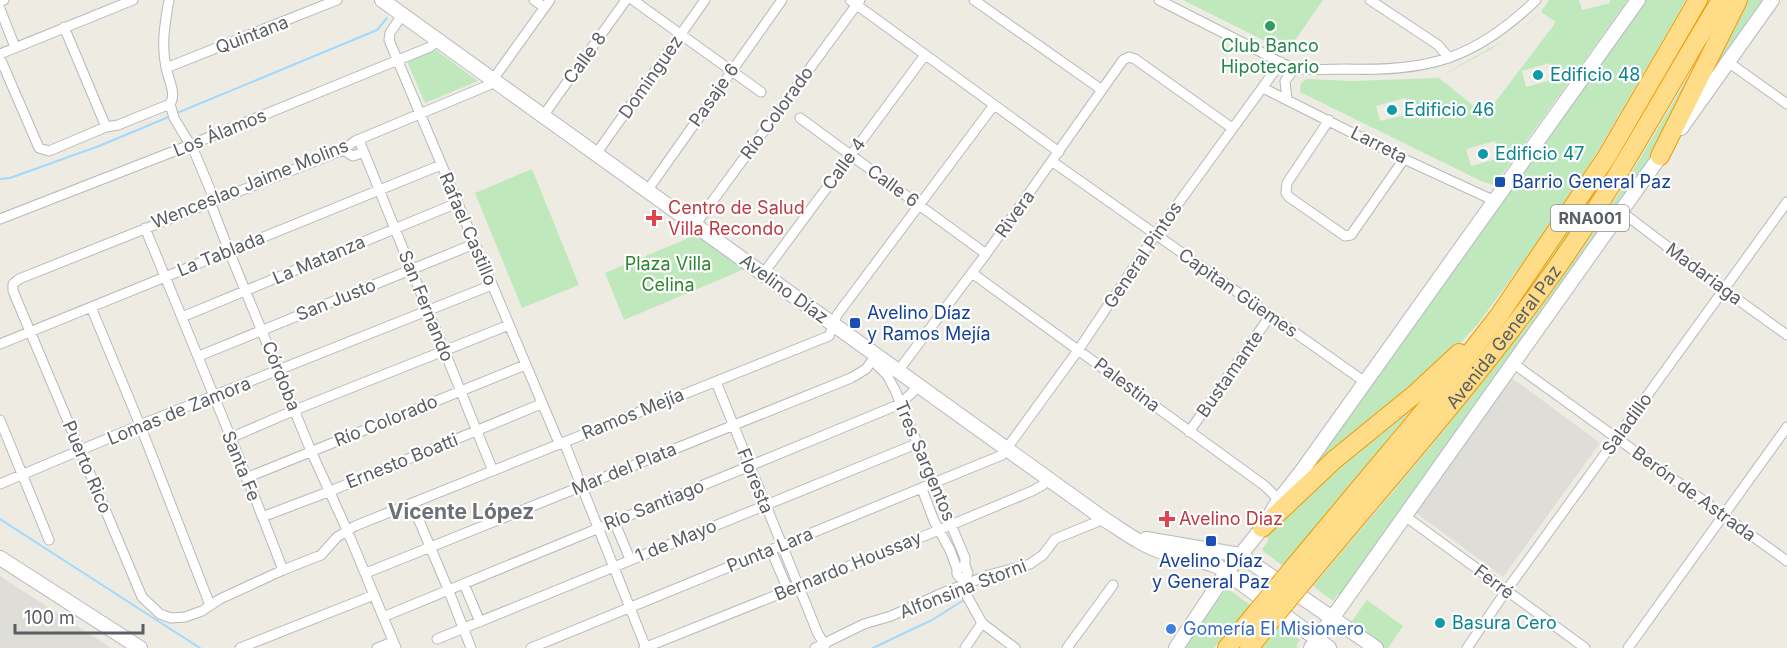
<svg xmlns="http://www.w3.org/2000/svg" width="1787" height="648" font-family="Inter,sans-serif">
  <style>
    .industrial { fill: #dfddd7 }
    .green { fill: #bfe8bd; fill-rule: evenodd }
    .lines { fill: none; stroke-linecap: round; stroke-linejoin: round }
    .stream { stroke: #a1daff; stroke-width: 2 }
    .street-casing { stroke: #b5b9bd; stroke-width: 11 }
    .secondary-casing { stroke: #b6bac0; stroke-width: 16 }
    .highway-casing { stroke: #f09b00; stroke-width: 20 }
    .street { stroke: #fff; stroke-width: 9 }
    .secondary { stroke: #fff; stroke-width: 14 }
    .highway { stroke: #ffdc88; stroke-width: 18 }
    .highway-bridge-casing { stroke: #f09b00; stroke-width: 20; stroke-linecap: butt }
    .highway-bridge { stroke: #ffdc88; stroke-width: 18 }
    .leisure-dot { fill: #2e9e5b; stroke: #fff; stroke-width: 2 }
    .culture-dot { fill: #0f9aa8; stroke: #fff; stroke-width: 2 }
    .transit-dot { fill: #1a4fb4; stroke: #fff; stroke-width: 2 }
    .health-dot { fill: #e0444e; stroke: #fff; stroke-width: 2 }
    .shop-dot { fill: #3f7fe0; stroke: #fff; stroke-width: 2 }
    .labels { text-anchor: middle; stroke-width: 4.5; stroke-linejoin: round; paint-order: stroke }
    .shield { fill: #fff; stroke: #8c8f92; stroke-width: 1.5 }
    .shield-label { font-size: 16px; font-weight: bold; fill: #5a5f64 }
    .street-label { font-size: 18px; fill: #5a5f64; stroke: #fff }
    .leisure-label { font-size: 18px; fill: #27864d; stroke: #fff }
    .culture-label { font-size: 18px; fill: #0d838f; stroke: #fff; text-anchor: start }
    .transit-label { font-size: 18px; fill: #164399; stroke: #fff; text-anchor: start }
    .health-label { font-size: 18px; fill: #be3a42; stroke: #fff; text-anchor: start }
    .park-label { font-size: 18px; fill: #2f8630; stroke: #fff }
    .shop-label { font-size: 18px; fill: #366cbe; stroke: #fff; text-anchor: start }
    .quarter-label { font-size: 21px; font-weight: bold; fill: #6b7176; stroke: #fff }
  </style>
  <rect width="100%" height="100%" fill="#eeebe2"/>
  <path class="industrial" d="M1512 378 1600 443 1503 577 1415 512Z
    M0 576 111 648H0Z"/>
  <path class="green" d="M1183 0H1323L1287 52Z
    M1549 0H1579L1582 10 1610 3V0H1628L1496 183 1492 185 1481 181 1300 92 1301 83 1307 79 1352 81 1438 78 1491 49 1521 29 1541 12ZM1541 12 1556 22 1490 109V119L1439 78C1472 55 1511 42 1541 12ZM1550 63 1555 79 1526 87 1522 71ZM1405 98 1409 114 1380 121 1376 106ZM1495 141 1500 158 1471 166 1466 149Z
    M1644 0H1686L1598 151 1548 228 1478 324 1451 353 1299 485Z
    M1706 0H1712C1647 111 1585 226 1502 325Z
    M1744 0H1766L1690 108Z
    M1719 23 1660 147 1341 596 1338 594 1333 601 1313 586C1405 478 1498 369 1580 252 1631 179 1674 100 1719 23Z
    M436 50 478 81 425 103 407 61Z
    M532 169 579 285 522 308 475 193Z
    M696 235 747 268 624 320 605 273Z
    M1417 403 1283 566 1263 551 1262 549 1269 540 1266 536 1298 498Z
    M1226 590 1231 591 1250 605 1214 648H1183L1223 592Z
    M1367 600 1403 626 1388 648H1385L1350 624Z
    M1280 626 1300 640 1296 646 1298 648H1262Z"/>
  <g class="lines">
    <path class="stream" d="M177 113 377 30 387 18
      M0 179 10 178 99 146 171 116
      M0 519 200 648
      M873 648 932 620 964 600"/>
    <defs>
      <path id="street" d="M169 0C165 22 161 45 166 67 168 79 177 94 170 104
        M534 0 544 7
        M550 0 489 85 355 141 343 150 19 279 13 284V291L142 597 160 614 171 618 185 617 202 611 220 599 283 570 321 555 337 537 355 526 829 336 837 315 994 105
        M633 0 761 92
        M850 0 1059 152
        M974 0 1102 90
        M1159 0C1190 16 1222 32 1253 48 1266 54 1280 64 1294 68 1310 71 1329 69 1345 69 1428 72 1475 59 1536 0
        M1370 0 1438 45 1449 58
        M0 2 4 0
        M0 9 15 47
        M402 15 390 33 389 40 559 443
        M64 27 106 127
        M0 54 133 0
        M0 58 39 148 49 151 106 127 118 125 170 104
        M1728 62 1787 104
        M166 68 337 0
        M1263 88 1404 159 1495 201
        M1287 99 1285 81 1295 68
        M170 104 174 118 194 151 212 194V207L229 251 311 451 347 530 396 648
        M543 116 626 0
        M800 118 986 254
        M1329 120 1287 183 1286 193 1289 197 1345 236 1351 235 1404 159
        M359 140 493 471
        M343 150 353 156 364 152
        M596 154 705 0
        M1053 162 1365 382
        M647 191 782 0
        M1622 212 1723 289 1787 335
        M0 219 190 145 430 47 437 41
        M695 225 860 0
        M145 228C192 342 239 455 283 570
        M972 273 1265 486 1279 500
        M763 274 925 55
        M91 307 140 425 210 605
        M182 317 457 203
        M0 344 441 165
        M199 356 474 244
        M873 361 887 375 895 390 965 558V566L968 573 965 578 959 577 957 574V569L965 566
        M1514 364 1787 561
        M898 371 986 254 1123 60 1129 57 1135 59 1232 128
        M716 382 818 634 825 645
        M0 420 49 540
        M1189 432 1270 316
        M230 438 295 410 509 325
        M564 442 646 648
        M246 478 525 365
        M0 484 140 425 492 285
        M922 489 934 521 950 550 957 569
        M412 504 448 589 471 648
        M1405 516 1585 648
        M262 517 328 492 541 404
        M614 521 630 559
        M771 550 788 590
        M366 573 851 378 866 369 876 355
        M464 584 480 622
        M962 587 982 623 1015 648
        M383 617 900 404 919 386
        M437 639 916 444
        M240 648 374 595
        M377 648 393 642
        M531 648 1002 455 1079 349 1156 234 1281 62
        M644 648 939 530 1032 491 1043 485 1048 478
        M815 648 864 624 891 616 940 594 989 575 1030 564 1043 555 1055 539 1104 519
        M965 648 982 623
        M1067 648 1113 585
        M1467 648 1506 591 1787 202
        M1628 648 1787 427"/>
      <path id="secondary" d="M382 0 1104 519C1123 531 1141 545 1163 552 1181 558 1201 559 1219 567L1329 648
        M1681 128 1772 0
        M1146 539 1240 555 1376 648
        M0 558 140 648
        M1176 648 1226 573 1262 528 1279 500 1301 472 1638 0
        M1311 648 1666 148"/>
      <g id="highway">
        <path d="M1660 156 1738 0"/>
        <path d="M1262 528 1334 460 1415 394 1459 353"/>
        <path d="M1293 568 1435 398 1498 317 1606 158 1698 0"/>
        <path id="s1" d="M1306 578C1392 475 1482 374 1560 263 1619 179 1667 88 1721 0"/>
        <path d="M1227 648 1256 613"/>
        <path d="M1249 648 1269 623"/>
      </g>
    </defs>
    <use href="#street" class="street-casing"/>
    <use href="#secondary" class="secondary-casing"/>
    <use href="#highway" class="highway-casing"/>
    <use href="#street" class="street"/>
    <use href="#secondary" class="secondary"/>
    <use href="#highway" class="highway"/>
    <defs>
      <path id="highway-bridge" d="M1256 613 1293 568
        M1269 623 1306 578"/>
    </defs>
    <use href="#highway-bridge" class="highway-bridge-casing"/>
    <use href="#highway-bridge" class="highway-bridge"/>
  </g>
  <circle class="leisure-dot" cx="1270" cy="26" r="6"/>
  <g class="culture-dot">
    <circle cx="1538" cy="75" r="6"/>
    <circle cx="1392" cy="110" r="6"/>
    <circle cx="1483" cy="154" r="6"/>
    <circle cx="1440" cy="623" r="6"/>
  </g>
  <g class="transit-dot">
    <rect x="1494" y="176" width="12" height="12" rx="3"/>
    <rect x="849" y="317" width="12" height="12" rx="3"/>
    <rect x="1205" y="535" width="12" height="12" rx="3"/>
  </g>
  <g class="health-dot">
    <path d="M651 209h6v6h6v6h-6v6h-6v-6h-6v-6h6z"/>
    <path d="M1164 510h6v6h6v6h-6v6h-6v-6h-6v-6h6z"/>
  </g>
  <circle class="shop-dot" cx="1171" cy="629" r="6"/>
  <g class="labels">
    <rect class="shield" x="1551" y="205" width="78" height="26" rx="4.5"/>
    <g class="shield-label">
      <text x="1590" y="224">RNA001</text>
    </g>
    <g class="street-label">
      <text transform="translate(252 35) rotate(-21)" y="6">Quintana</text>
      <text transform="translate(585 58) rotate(-54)" y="6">Calle 8</text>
      <text transform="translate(651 77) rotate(-55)" y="6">Dominguez</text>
      <text transform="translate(714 95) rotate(-55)" y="6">Pasaje 6</text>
      <text transform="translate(777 113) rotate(-54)" y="6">Río Colorado</text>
      <text transform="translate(220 133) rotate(-22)" y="6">Los Álamos</text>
      <text transform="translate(1379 145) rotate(27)" y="6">Larreta</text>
      <text transform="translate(844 164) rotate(-54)" y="6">Calle 4</text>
      <text transform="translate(250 184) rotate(-22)" y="6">Wenceslao Jaime Molins</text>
      <text transform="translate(893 186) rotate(36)" y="6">Calle 6</text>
      <text transform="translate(1015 214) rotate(-54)" y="6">Rivera</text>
      <text transform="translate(468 229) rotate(67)" y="6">Rafael Castillo</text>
      <text transform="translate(221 254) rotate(-22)" y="6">La Tablada</text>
      <text transform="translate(1143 255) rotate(-56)" y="6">General Pintos</text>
      <text transform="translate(319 260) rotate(-23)" y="6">La Matanza</text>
      <text transform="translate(1704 274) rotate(37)" y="6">Madariaga</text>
      <text transform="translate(784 289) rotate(36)" y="6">Avelino Díaz</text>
      <text transform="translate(1238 293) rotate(35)" y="6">Capitan Güemes</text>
      <text transform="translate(336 300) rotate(-22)" y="6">San Justo</text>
      <text transform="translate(426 306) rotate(68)" y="6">San Fernando</text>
      <text dy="6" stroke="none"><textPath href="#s1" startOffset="312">Avenida General Paz</textPath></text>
      <text transform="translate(1230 374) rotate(-55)" y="6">Bustamante</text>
      <text transform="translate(281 376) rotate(68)" y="6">Córdoba</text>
      <text transform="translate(1127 385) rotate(37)" y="6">Palestina</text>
      <text transform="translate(179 411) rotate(-22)" y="6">Lomas de Zamora</text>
      <text transform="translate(633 414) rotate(-22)" y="6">Ramos Mejía</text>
      <text transform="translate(386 421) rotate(-22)" y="6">Río Colorado</text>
      <text transform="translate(1627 424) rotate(-54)" y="6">Saladillo</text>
      <text transform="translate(402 461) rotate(-22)" y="6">Ernesto Boatti</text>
      <text transform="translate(925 461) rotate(67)" y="6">Tres Sargentos</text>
      <text transform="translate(241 466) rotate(68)" y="6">Santa Fe</text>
      <text transform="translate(87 467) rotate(67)" y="6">Puerto Rico</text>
      <text transform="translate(624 469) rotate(-22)" y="6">Mar del Plata</text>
      <text transform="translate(755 481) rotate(68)" y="6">Floresta</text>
      <text transform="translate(1694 494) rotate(36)" y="6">Berón de Astrada</text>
      <text transform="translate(654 505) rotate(-22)" y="6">Río Santiago</text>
      <text transform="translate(676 541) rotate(-22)" y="6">1 de Mayo</text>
      <text transform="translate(770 550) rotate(-22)" y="6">Punta Lara</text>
      <text transform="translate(848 566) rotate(-22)" y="6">Bernardo Houssay</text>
      <text transform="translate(1494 582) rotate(37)" y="6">Ferré</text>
      <text transform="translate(963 589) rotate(-21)" y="6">Alfonsina Storni</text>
    </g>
    <g class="leisure-label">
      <text x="1270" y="52">Club Banco<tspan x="1270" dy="21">Hipotecario</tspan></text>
    </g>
    <g class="culture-label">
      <text x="1550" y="81">Edificio 48</text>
      <text x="1404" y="116">Edificio 46</text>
      <text x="1495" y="160">Edificio 47</text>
      <text x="1452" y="629">Basura Cero</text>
    </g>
    <g class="transit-label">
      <text x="1512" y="188">Barrio General Paz</text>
      <text x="867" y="319">Avelino Díaz<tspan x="867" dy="21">y Ramos Mejía</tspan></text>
      <text x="1211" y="567" text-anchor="middle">Avelino Díaz<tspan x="1211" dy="21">y General Paz</tspan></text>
    </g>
    <g class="health-label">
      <text x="668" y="214">Centro de Salud<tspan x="668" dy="21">Villa Recondo</tspan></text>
      <text x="1179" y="525">Avelino Diaz</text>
    </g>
    <g class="park-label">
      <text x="668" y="270">Plaza Villa<tspan x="668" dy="21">Celina</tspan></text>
    </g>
    <g class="shop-label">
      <text x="1183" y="635">Gomería El Misionero</text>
    </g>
    <g class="quarter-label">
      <text x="461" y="519">Vicente López</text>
    </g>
  </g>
  <path d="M15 624v9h128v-9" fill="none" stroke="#5a5f64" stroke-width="3"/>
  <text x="24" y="624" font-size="18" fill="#5a5f64" stroke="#ffffff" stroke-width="4.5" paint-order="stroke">100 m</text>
</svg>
